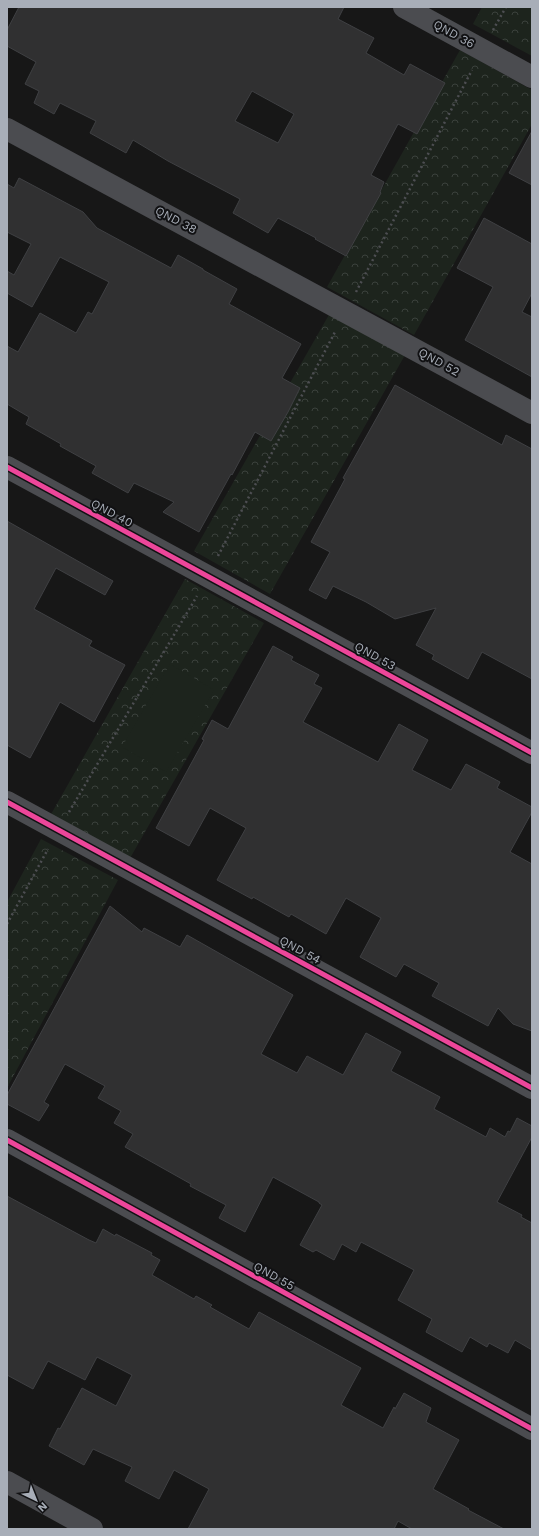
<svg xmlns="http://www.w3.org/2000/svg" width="539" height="1536" font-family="'Work Sans',sans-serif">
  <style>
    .forest { fill: url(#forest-crowns) }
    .garden { fill: #1d241d }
    .building { fill: #303031; stroke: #3f4043; fill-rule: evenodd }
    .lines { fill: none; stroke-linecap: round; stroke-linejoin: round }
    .path { stroke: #4d4e52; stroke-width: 2.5; stroke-dasharray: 2 3; stroke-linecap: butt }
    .minor { stroke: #4b4c50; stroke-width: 22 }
    .cycleway-casing { stroke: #111113; stroke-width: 8 }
    .cycleway { stroke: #ed469a; stroke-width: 5 }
    .labels { text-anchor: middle; stroke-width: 4; stroke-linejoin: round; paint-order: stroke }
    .street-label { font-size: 12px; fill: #a8aeb8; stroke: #111113 }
  </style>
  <defs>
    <pattern id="forest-crowns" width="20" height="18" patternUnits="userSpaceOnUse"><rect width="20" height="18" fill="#1d241d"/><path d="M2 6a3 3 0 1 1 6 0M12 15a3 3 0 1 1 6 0" fill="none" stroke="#3b413c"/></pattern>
  </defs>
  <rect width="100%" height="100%" fill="#171717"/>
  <path class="forest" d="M482 7H532V56L473 24Z
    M460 50 532 90V124L414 335 327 287Z
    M330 313 405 355 270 594 194 551Z
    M185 579 264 623 129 860 50 816Z
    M41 839 118 880 7 1088V902Z"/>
  <path class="garden" d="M170 664 214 690 166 772 122 747Z"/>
  <path class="building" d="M19 7H344L338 19 374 38 366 53 404 75 410 64 445 83 417 134 398 124 371 175 384 182 380 192 381 193 346 256 315 239 316 238 278 218 268 233 233 213 240 199 168 161 133 140 126 153 90 133 96 121 60 103 54 114 34 103 39 91 25 84 36 62 7 46V30ZM252 91 294 114 278 143 235 121Z
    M532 131V185L509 173Z
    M19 178 83 212 97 228 171 268 178 255 203 269V270L237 289 229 304 301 344 282 378 300 388 288 412 271 441 255 432 232 475 231 474 199 532 163 512 174 502 134 483 128 493 92 473 96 466 60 446 61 444 26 424 29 417 7 404V346L18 352 40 313 76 333 88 312 92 314 109 282 60 257 32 307 7 293V271L14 275 31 244 7 232V184L14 188Z
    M484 218 532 244V293L522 312 532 317V377L465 340 493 287 457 268Z
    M395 385 502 445 506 435 532 449V679L482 652 468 679 432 659 434 655 416 645 436 608 395 619 366 602 333 586 326 599 309 590 330 552 311 542 345 479 343 478Z
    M7 521 113 581 105 595 56 568 34 609 92 641 89 646 125 665 94 722 60 702 30 758 7 745Z
    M273 646 293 657 291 660 319 675 314 684 322 688 303 722 378 762 399 724 428 740 412 770 451 790 466 764 500 782 497 788 532 807V812L510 852 532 864V1031L513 1024 498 1008 488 1026 432 996 439 983 404 964 396 977 360 957 381 918 346 898 326 934 291 914 289 917 253 897 252 899 217 880 246 828 210 808 189 846 156 828 204 740 202 739 212 720 228 729Z
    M110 906 142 932 144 928 180 947 187 935 293 995 261 1054 297 1073 307 1056 343 1075 366 1033 401 1052 391 1071 440 1097 434 1109 486 1137 490 1128 505 1137 508 1131 510 1132 517 1118 532 1126V1137L497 1202 522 1215 521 1217 532 1223V1350L515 1340 508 1353 489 1343 487 1347 470 1337 462 1352 426 1332 432 1319 398 1300 414 1270 361 1242 356 1252 342 1244 334 1260 316 1250 313 1252 300 1245 322 1205 319 1203V1202L273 1177 245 1232 219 1218 226 1205 190 1186 191 1184 125 1147 133 1134 114 1123 121 1111 98 1098 105 1086 65 1064 44 1102 49 1105 39 1121 7 1104V1095Z
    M7 1196 89 1240 96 1243 103 1229 115 1236 116 1234 152 1253 151 1255 160 1260 152 1275 194 1299 196 1296 212 1305 210 1307 249 1329 259 1312 361 1368 341 1405 383 1428 394 1407 395 1409 404 1393 431 1408 426 1422 459 1440 433 1489 469 1509 468 1510 504 1529H412L398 1521 394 1529H188L209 1489 174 1470 159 1499 125 1481 132 1467 93 1449 84 1465 49 1446 58 1428 60 1429 82 1388 116 1406 132 1375 97 1357 85 1380 48 1361 33 1389 7 1375Z"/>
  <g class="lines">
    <path class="path" d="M493 30 506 7
      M356 292 472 70
      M218 556 335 332
      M69 812 197 596
      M7 924 48 849"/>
    <path class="minor" d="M404 7 532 77
      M7 129 532 413
      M7 467 532 753
      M7 802 532 1088
      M7 1140 532 1429
      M7 1482 92 1529"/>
    <defs>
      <path id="cycleway" d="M7 467 532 753
        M7 802 532 1088
        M7 1140 532 1429"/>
    </defs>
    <use href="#cycleway" class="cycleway-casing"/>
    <use href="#cycleway" class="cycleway"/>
  </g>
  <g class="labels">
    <g class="street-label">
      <text transform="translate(454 34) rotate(29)" y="4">QND 36</text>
      <text transform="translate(176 220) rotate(28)" y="4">QND 38</text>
      <text transform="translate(439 362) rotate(29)" y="4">QND 52</text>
      <text transform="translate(112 513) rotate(28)" y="4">QND 40</text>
      <text transform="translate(375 656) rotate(29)" y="4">QND 53</text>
      <text transform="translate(300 950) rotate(29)" y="4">QND 54</text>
      <text transform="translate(274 1276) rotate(29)" y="4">QND 55</text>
    </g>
  </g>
  <rect width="539" height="1536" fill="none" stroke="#a8aeb8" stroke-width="16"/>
  <g transform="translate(36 1500) rotate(137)" stroke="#111113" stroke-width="3" paint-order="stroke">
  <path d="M0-3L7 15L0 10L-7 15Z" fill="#a8aeb8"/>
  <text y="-6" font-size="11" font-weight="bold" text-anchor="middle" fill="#a8aeb8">N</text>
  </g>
</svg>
